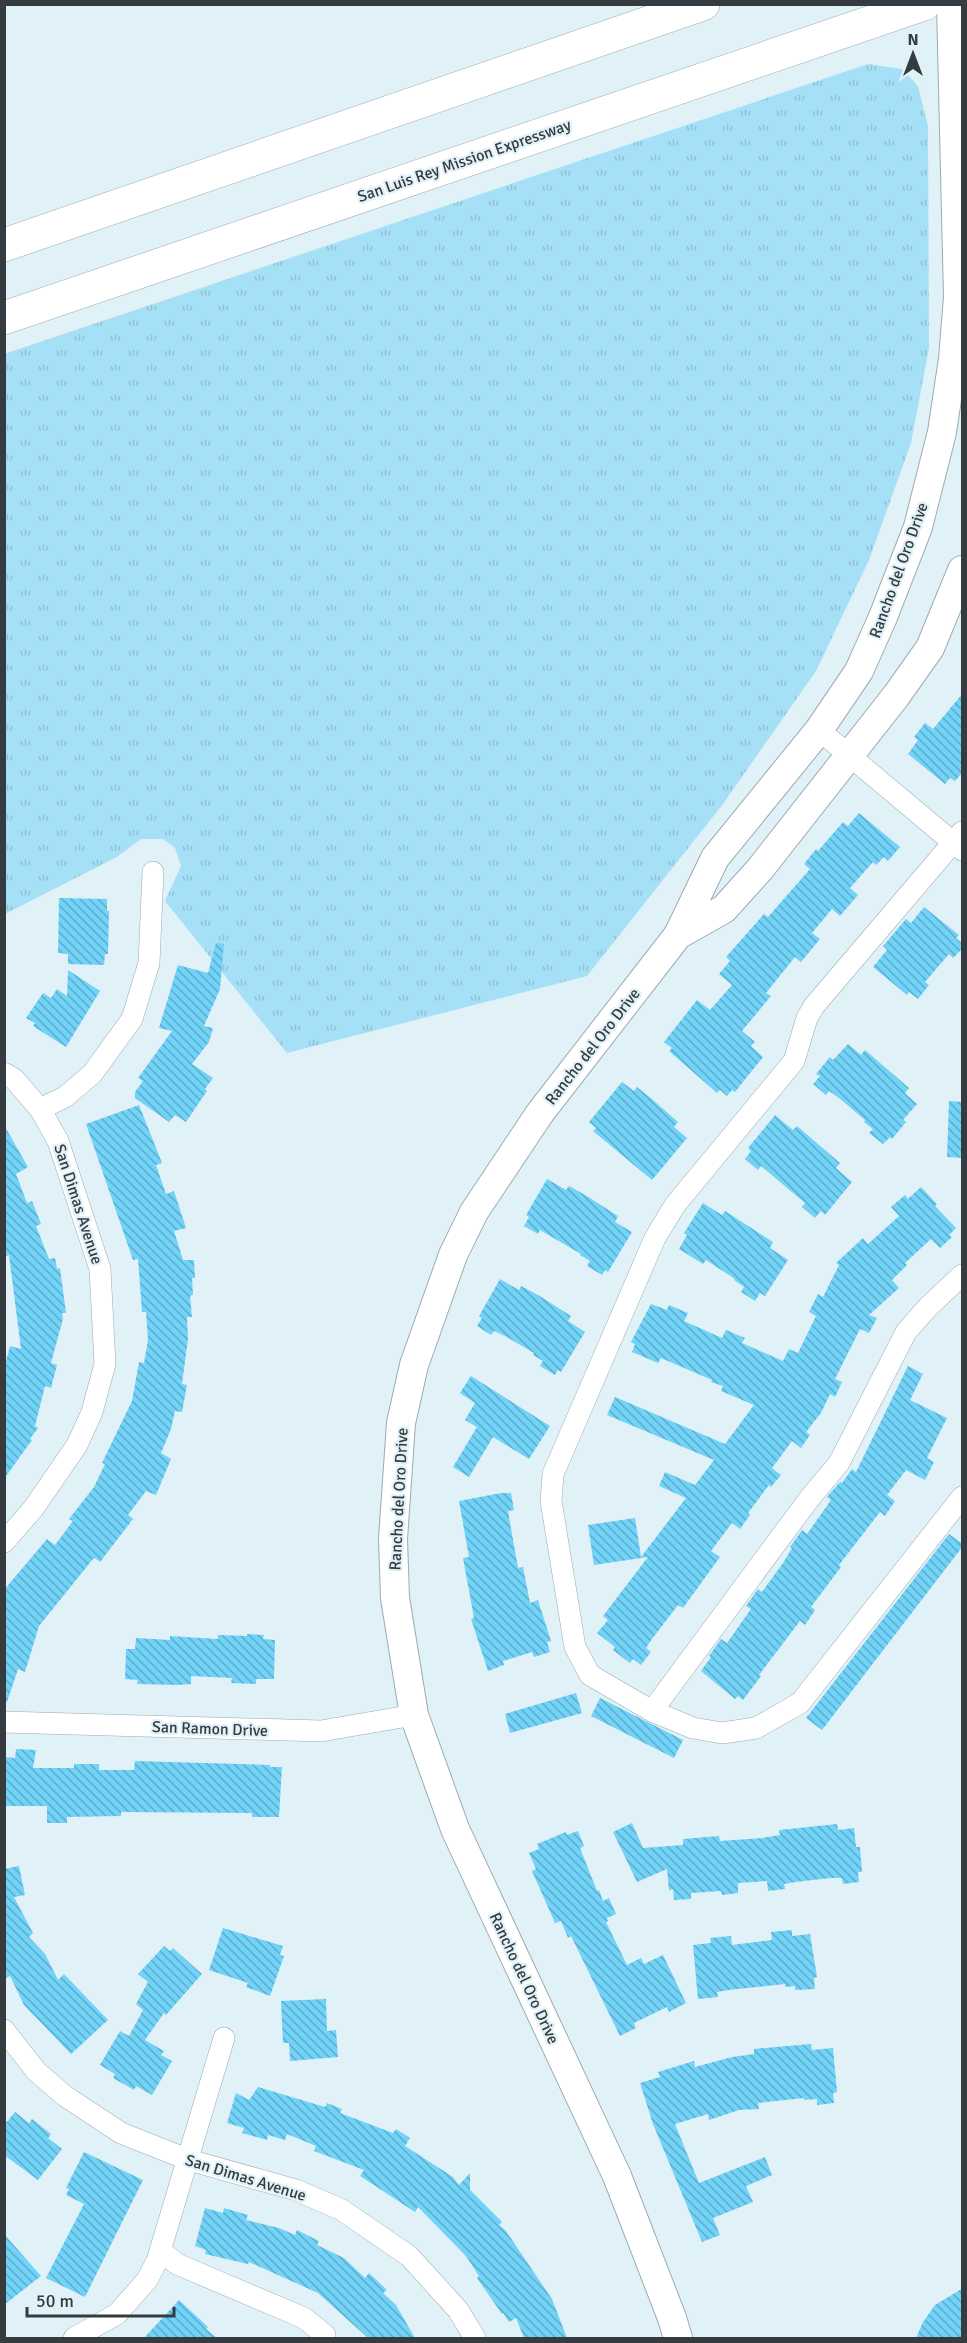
<svg xmlns="http://www.w3.org/2000/svg" width="967" height="2343" font-family="Signika,sans-serif">
  <style>
    .grass { fill: url(#grass-tufts) }
    .building { fill: url(#building-back-hatch) }
    .lines { fill: none; stroke-linecap: round; stroke-linejoin: round }
    .minor-casing { stroke: #9cabb2; stroke-width: 22 }
    .secondary-casing { stroke: #9cabb2; stroke-width: 30 }
    .trunk-casing { stroke: #9cabb2; stroke-width: 34 }
    .minor { stroke: #fff; stroke-width: 21 }
    .secondary { stroke: #fff; stroke-width: 28 }
    .trunk { stroke: #fff; stroke-width: 33 }
    .labels { text-anchor: middle; stroke-width: 4.5; stroke-linejoin: round; paint-order: stroke }
    .street-label { font-size: 16px; fill: #353b3e; stroke: #e1f1f8 }
  </style>
  <defs>
    <pattern id="grass-tufts" width="24" height="20" patternUnits="userSpaceOnUse" patternTransform="scale(1.5)"><rect width="24" height="20" fill="#a6e0f7"/><path d="M3 7l-1-3M5 7V3M7 7l1-3M15 17l-1-3M17 17v-4M19 17l1-3" fill="none" stroke="#90c1d5"/></pattern>
    <pattern id="building-back-hatch" width="6" height="6" patternUnits="userSpaceOnUse" patternTransform="scale(1.5)"><rect width="6" height="6" fill="#71d3f8"/><path d="M-1 5l2 2M0 0l6 6M5-1l2 2" fill="none" stroke="#5eacca"/></pattern>
  </defs>
  <rect width="100%" height="100%" fill="#e1f1f8"/>
  <path class="grass" d="M868 64 902 69 918 86 928 126 929 348 911 443 869 560 816 671 723 804 587 976 287 1053 165 901 181 866 175 848 163 839H141L117 857 5 914 4 354Z"/>
  <path class="building" d="M963 693V772L955 781 950 778 945 784 908 754 918 740 914 737 925 723 933 729Z
    M859 813 900 847 888 861 884 857 876 865 873 862 850 888 858 895 840 916 832 909 812 933 820 939 801 962 795 957 766 993 771 996 742 1031 755 1042 751 1046 763 1057 735 1092 732 1090 727 1096 720 1090 717 1093 669 1051 672 1048 664 1042 697 1000 710 1010 732 985 719 974 730 961 726 957 764 914 768 917 810 869 804 864 816 849 818 851 843 822 848 826Z
    M59 898 107 899V911H109L108 954H105L104 965 68 964V954L58 953Z
    M924 907 959 935 956 938 963 944V948L953 958 949 954 925 982 929 985 918 999 909 992 907 995 873 967 887 950 883 946 906 919 911 923Z
    M216 943 224 944 220 989 204 1026 213 1028 209 1042 192 1064 213 1078 205 1089 207 1091 186 1122 175 1115 169 1122 135 1098V1092L143 1081 138 1078 172 1031 159 1028 178 965 208 973Z
    M68 970 100 991 66 1047 33 1026 35 1023 26 1018 43 993 51 998 57 989 67 996Z
    M848 1044 861 1055 865 1050 909 1088 905 1093 917 1104 903 1120 906 1122 892 1139 890 1137 883 1144 869 1133 873 1129 864 1122 865 1120 839 1098 829 1091 826 1095 813 1084 820 1076 816 1074 830 1057 833 1060Z
    M622 1082 634 1091 637 1087 653 1100 678 1122 674 1127 687 1138 652 1180 593 1131 596 1128 589 1122Z
    M949 1101 963 1102V1158L947 1157Z
    M139 1105 162 1163 156 1165 166 1194 174 1191 186 1228 174 1231 183 1260H194L195 1278H192L193 1295 190 1296 192 1317H187L188 1339 182 1384 187 1385 182 1412 175 1411 171 1429 161 1453 171 1459 156 1495 146 1491 128 1515 133 1519 100 1562 95 1558 93 1559 39 1626 25 1672 18 1669 7 1702H4V1590L47 1539 55 1545 73 1521 69 1519 94 1487 105 1464 102 1463 132 1401 139 1362 144 1363 148 1340 146 1312H142L138 1259 133 1260 86 1124Z
    M775 1115 793 1130 797 1126 811 1138 840 1163 836 1168 852 1182 825 1215 821 1211 815 1218 802 1207 805 1203 761 1166 758 1170 745 1159 751 1151 748 1148Z
    M4 1125 28 1167 16 1174 27 1203 32 1201 41 1224 36 1226 49 1259 55 1258 57 1269 60 1268 66 1313H62L63 1319 51 1363 57 1365 51 1388 45 1386 35 1426 38 1428 30 1439 32 1440 4 1479V1368L10 1346 21 1349 9 1255 4 1257Z
    M547 1179 566 1190 569 1186 585 1195 618 1216 615 1222 632 1232 608 1272 605 1270 602 1275 587 1266 590 1261 580 1255 581 1254 540 1230 538 1234 524 1226 529 1217 526 1215Z
    M921 1187 937 1204 935 1206 956 1228 949 1235 952 1237 940 1248 931 1239 905 1263 907 1265 892 1280 899 1288 869 1315 877 1318 869 1333 860 1329 835 1379 842 1382 835 1397 830 1394 821 1413 806 1432 810 1435 801 1448 792 1441 772 1468 781 1475 771 1487 769 1485 748 1513 750 1515 740 1529 732 1523 711 1551 720 1557 683 1608 678 1605 652 1639 646 1648 651 1652 641 1665 633 1659 630 1663 613 1650 615 1647 597 1633 608 1620 603 1616 648 1557 594 1565 588 1525 635 1518 641 1557 686 1498 659 1486 665 1472 695 1485 714 1460 607 1415 615 1397 725 1444 754 1405 721 1391 723 1386 711 1382 712 1380 661 1358 658 1363 632 1352 635 1344 631 1342 651 1304 667 1310 669 1305 688 1313 684 1321 722 1338 726 1330 745 1338 742 1343 783 1361 789 1349 798 1353 816 1316 809 1312 818 1294 823 1297 839 1265 836 1263 863 1238 868 1244 899 1216 891 1207 905 1195 908 1199Z
    M703 1203 722 1215 725 1211 773 1242 770 1248 788 1260 765 1296 760 1293 755 1301 741 1292 744 1287 734 1280 735 1279 706 1260 703 1264 679 1249 687 1235 684 1233Z
    M500 1279 519 1290 521 1286 538 1295 571 1316 568 1321 585 1332 561 1372 558 1370 555 1375 540 1366 543 1361 533 1355 534 1353 505 1336 494 1331 491 1335 477 1326 482 1318 479 1316Z
    M908 1366 923 1374 910 1400 947 1418 927 1458 934 1462 925 1480 906 1470 887 1495 895 1501 885 1516 880 1512 839 1565 841 1567 811 1607 815 1610 805 1625 800 1621 759 1675 761 1676 743 1700 738 1696 735 1699 701 1671 711 1657 709 1656 721 1639 727 1643 751 1609 746 1606 758 1589 762 1592 783 1563 792 1548 790 1547 802 1530 807 1534 831 1500 827 1497 840 1482 842 1483 852 1469 856 1472Z
    M471 1376 550 1426 529 1459 493 1437 469 1477 453 1467 477 1427 465 1420 475 1403 460 1393Z
    M501 1493H511L514 1510 508 1511 518 1568 523 1567 530 1603 538 1600 551 1641 547 1642 550 1652 534 1657 532 1652 503 1661 504 1665 488 1671 471 1619 474 1618 463 1558 469 1557 459 1501Z
    M949 1534 963 1544V1546L822 1730 806 1718Z
    M247 1634 264 1635 263 1639 275 1640 274 1679H256V1684L231 1683 232 1678 191 1676V1684L178 1685 137 1684 138 1680 125 1679 126 1649H135L136 1638 170 1640V1636L218 1639V1635L247 1636Z
    M576 1693 582 1713 510 1733 505 1714Z
    M600 1698 683 1740 674 1758 591 1716Z
    M16 1749 36 1750 33 1768H74V1764H99V1770H134L135 1761 270 1765V1767H282L279 1817H252V1813L121 1812V1816L67 1817V1823H47V1806H4V1757L15 1758Z
    M632 1823 643 1848 683 1845V1839L719 1836 720 1841 762 1838 780 1835 779 1830 837 1824 838 1830 854 1828 856 1847H860L862 1872H858L859 1882 843 1884 842 1878H830L796 1882 784 1884 785 1889 768 1891 767 1881 738 1883V1893L722 1895 721 1891 691 1893V1899L674 1900 673 1889 669 1890 667 1869 637 1882 613 1832Z
    M578 1831 584 1846 580 1848 597 1891 599 1890 603 1901 609 1898 616 1914 607 1918 608 1921 606 1922 627 1965 641 1958 644 1964 663 1955 686 2003 669 2012 667 2007 634 2023 636 2028 620 2036 571 1936 568 1938 561 1921 555 1923 532 1871 536 1869 529 1853 539 1849 537 1844 566 1832 567 1835Z
    M19 1866 25 1895 14 1897 33 1933 29 1937 45 1954 58 1980 64 1974 108 2020 71 2054 24 2005 10 1976 4 1979V1869Z
    M223 1928 283 1946 280 1955 284 1956 270 1996 246 1987 248 1983 209 1970Z
    M792 1930V1936L810 1934 817 1977 814 1978 815 1989 795 1990V1986L785 1987V1984L729 1990 717 1992 718 1997 698 1999 693 1945 711 1943 710 1938 731 1936 732 1945 772 1940 771 1932Z
    M164 1946 170 1951 173 1948 202 1974 166 2015 164 2013 145 2040 164 2051 161 2055 172 2061 152 2095 136 2086 134 2090 113 2078 115 2074 100 2065 120 2031 129 2036 143 2010 136 2004 148 1982 138 1974Z
    M326 1999 327 2031 336 2030 338 2057 290 2061 289 2043H283L281 2001Z
    M811 2044 812 2050 833 2048 837 2092 833 2093 834 2103 817 2105V2099L804 2100V2098L758 2103 759 2109 739 2110 709 2120 708 2114 675 2124 699 2183 765 2157 772 2175 746 2186 753 2202 713 2218 720 2235 702 2242 653 2124 640 2083 660 2077 658 2072 694 2061 695 2067 732 2057 754 2054V2049Z
    M258 2087 325 2107 327 2103 342 2109 340 2113 393 2133 396 2129 410 2138 405 2146 453 2177 459 2185 470 2173V2190L502 2222 499 2225 506 2231 552 2299 567 2338H524L516 2318 509 2322 503 2313 502 2314 477 2278 479 2276 466 2256 418 2207 415 2212 360 2176 364 2170 314 2151 316 2146 287 2134 285 2140 268 2135 267 2140 242 2133 244 2128 227 2123 236 2093 249 2100Z
    M15 2112 29 2123 32 2119 51 2134 48 2138 62 2149 38 2180 4 2155V2125Z
    M84 2152 143 2180 85 2297 46 2278 84 2204 66 2195 69 2189 66 2188Z
    M205 2208 223 2213 224 2208 248 2215 246 2220 279 2228 295 2235 297 2230 319 2241 317 2245 344 2258 365 2278 369 2273 387 2290 383 2293 396 2305 415 2338H368L318 2293 249 2262 248 2264 205 2254 206 2250 195 2246Z
    M4 2234 41 2276 4 2305Z
    M963 2288V2338H916L923 2322 935 2305Z
    M179 2300 208 2327 206 2329 217 2338H144Z"/>
  <g class="lines">
    <defs>
      <path id="minor" d="M819 730 962 850
        M962 832 814 1006 807 1018 794 1061 675 1205 655 1238 553 1474 551 1501 575 1647 590 1675 652 1711 693 1728 722 1733 756 1728 800 1703 962 1497
        M4 1073 14 1079 40 1109 58 1141 100 1269 105 1364 92 1412 77 1445 33 1509 4 1542
        M40 1109 65 1097 92 1074 132 1019 149 963 153 872
        M652 1711 809 1499 839 1463 906 1332 928 1307 962 1275
        M4 1722 321 1731 414 1715
        M4 2030 37 2072 65 2096 121 2133 189 2160 296 2190 342 2210 409 2256 458 2310 475 2338
        M161 2251 177 2264 304 2318 325 2335
        M74 2338 117 2314 147 2280 157 2261 224 2038"/>
      <path id="secondary" d="M678 935 724 909 760 869 896 696 930 648 962 570
        M678 2338 672 2318 617 2176 455 1829 414 1715 395 1598 393 1539 401 1423 414 1365 453 1255 474 1212 540 1113 678 935 715 858 819 730 859 671 883 617 918 527 942 432 953 359 958 297 951 4"/>
      <path id="trunk" d="M4 245 703 4
        M4 318 924 4"/>
    </defs>
    <use href="#minor" class="minor-casing"/>
    <use href="#secondary" class="secondary-casing"/>
    <use href="#trunk" class="trunk-casing"/>
    <use href="#minor" class="minor"/>
    <use href="#secondary" class="secondary"/>
    <use href="#trunk" class="trunk"/>
  </g>
  <g class="labels">
    <g class="street-label">
      <text transform="translate(464 160) rotate(-19)" y="6">San Luis Rey Mission Expressway</text>
      <text transform="translate(898 570) rotate(-70)" y="6">Rancho del Oro Drive</text>
      <text transform="translate(592 1046) rotate(-52)" y="6">Rancho del Oro Drive</text>
      <text transform="translate(79 1204) rotate(72)" y="6">San Dimas Avenue</text>
      <text transform="translate(398 1499) rotate(-87)" y="6">Rancho del Oro Drive</text>
      <text transform="translate(210 1728) rotate(2)" y="6">San Ramon Drive</text>
      <text transform="translate(525 1978) rotate(65)" y="6">Rancho del Oro Drive</text>
      <text transform="translate(246 2177) rotate(17)" y="6">San Dimas Avenue</text>
    </g>
  </g>
  <rect width="967" height="2343" fill="none" stroke="#353b3e" stroke-width="12"/>
  <g transform="translate(913 54)" stroke="#e1f1f8" stroke-width="4.5" paint-order="stroke">
  <path d="M0-4.5L10 22L0 15L-10 22Z" fill="#353b3e"/>
  <text y="-9" font-size="16" font-weight="bold" text-anchor="middle" fill="#353b3e">N</text>
  </g>
  <path d="M27 2307v9h147v-9" fill="none" stroke="#353b3e" stroke-width="3"/>
  <text x="36" y="2307" font-size="18" fill="#353b3e" stroke="#e1f1f8" stroke-width="4.5" paint-order="stroke">50 m</text>
</svg>
